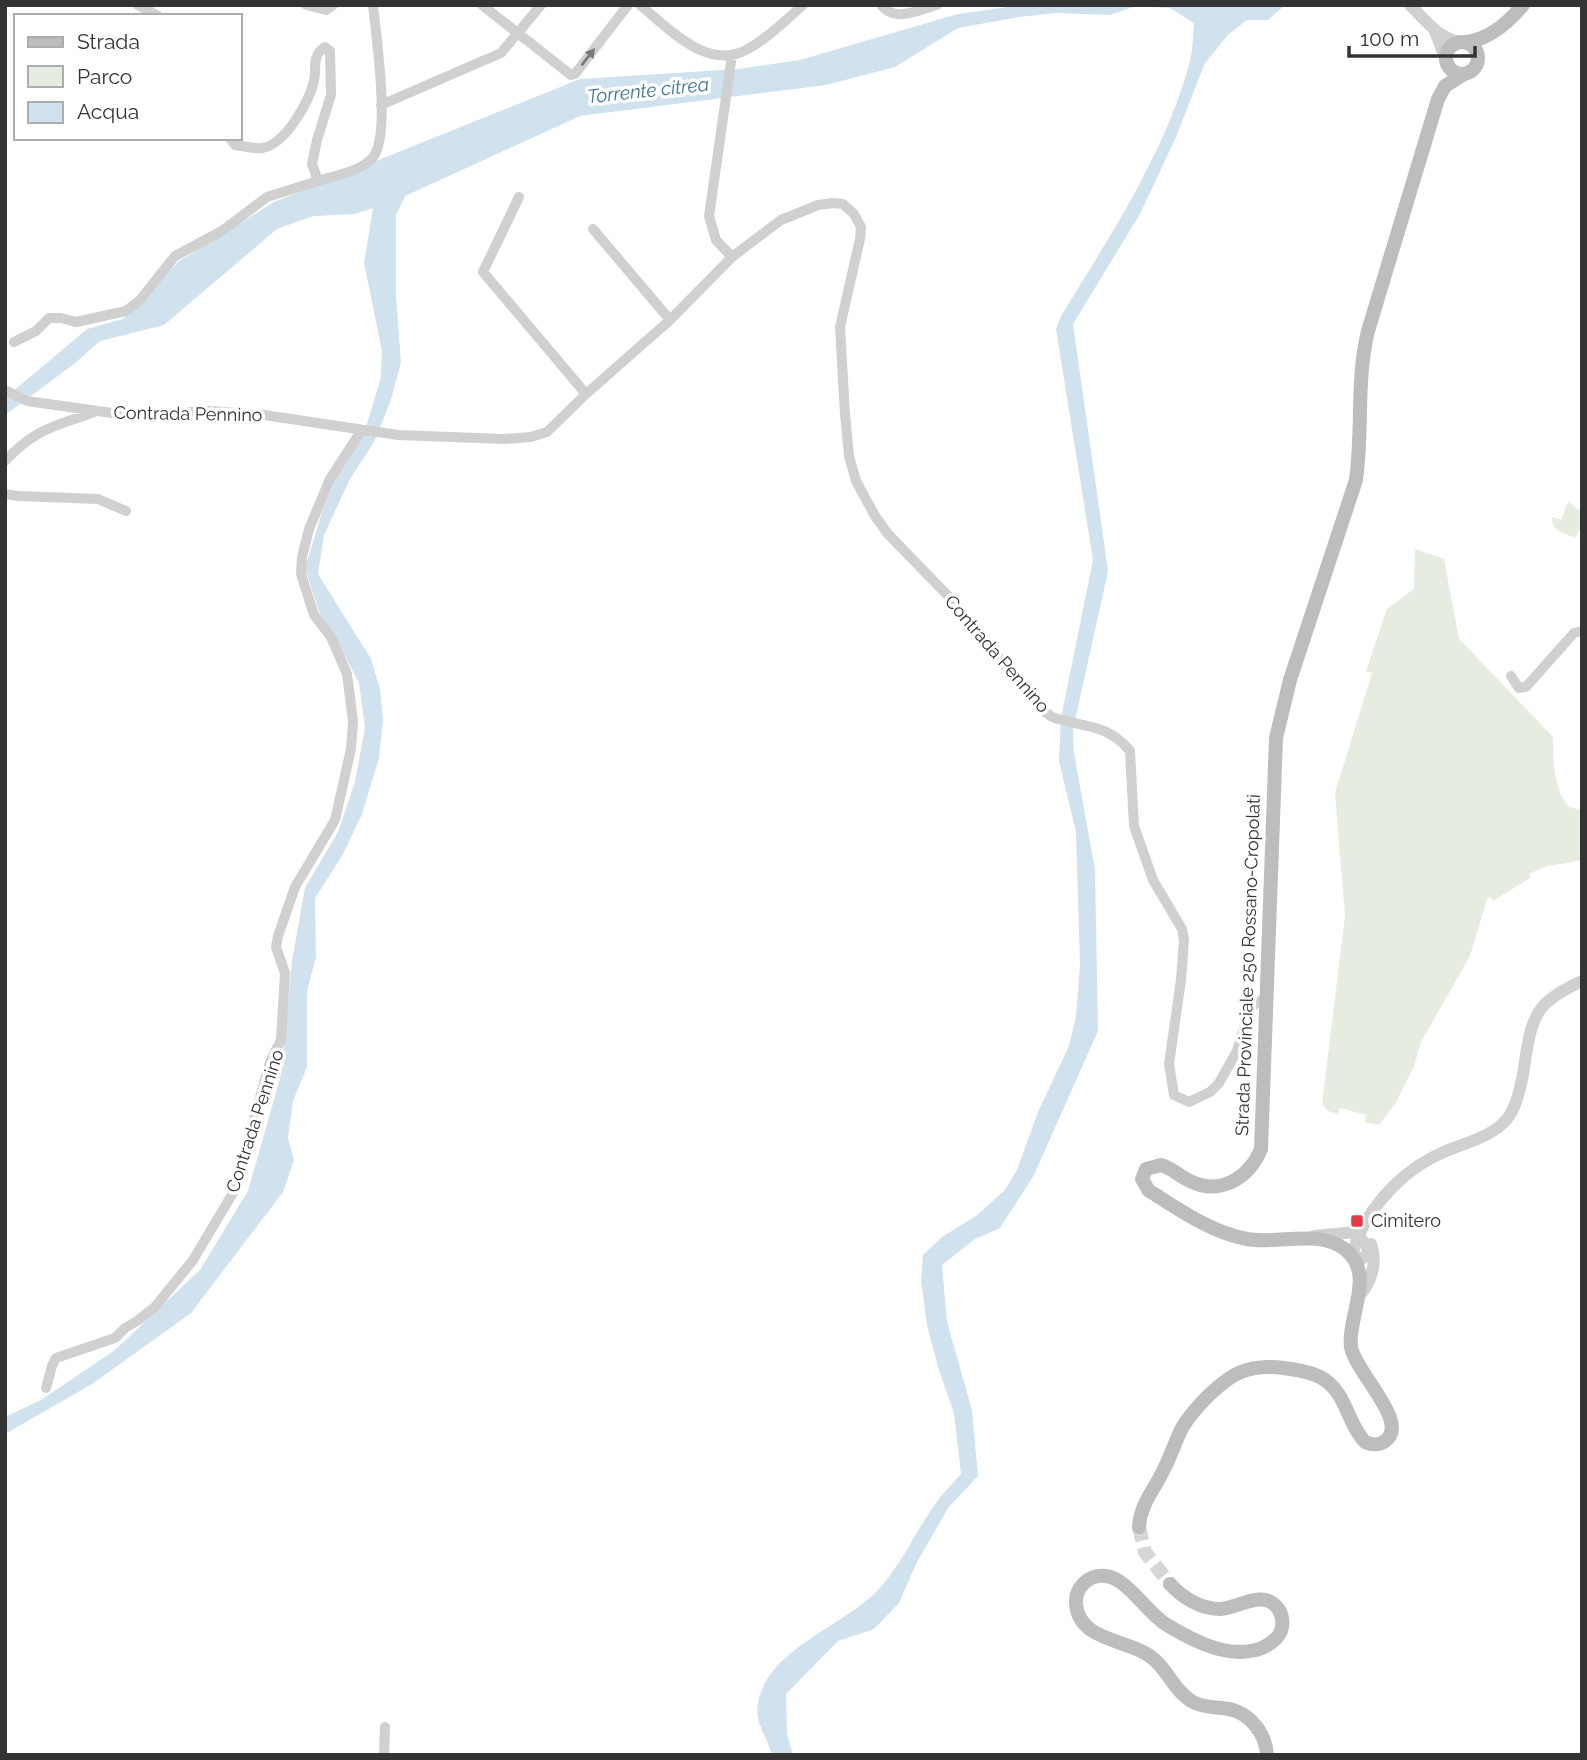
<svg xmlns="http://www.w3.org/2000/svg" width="1587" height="1760" font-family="Raleway,sans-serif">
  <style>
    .green { fill: #e6ecdf }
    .water { fill: #cfe2ee }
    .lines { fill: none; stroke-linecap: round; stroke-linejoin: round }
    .secondary-tunnel { stroke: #d6d6d6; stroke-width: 14; stroke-dasharray: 14 7; stroke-linecap: butt }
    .minor { stroke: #d0d0d0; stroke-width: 10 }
    .tertiary { stroke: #d0d0d0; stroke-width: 12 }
    .secondary { stroke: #bdbdbd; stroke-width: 14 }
    .oneway { fill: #7a7a7a }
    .poi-dot { fill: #e63946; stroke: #fff; stroke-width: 2.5 }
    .labels { text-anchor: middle; stroke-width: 7; stroke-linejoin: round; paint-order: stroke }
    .street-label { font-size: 18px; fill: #333; stroke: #fff }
    .poi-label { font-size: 18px; fill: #333; stroke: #fff; text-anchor: start }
    .water-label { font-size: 19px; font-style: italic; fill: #3f7597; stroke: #fff }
  </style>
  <rect width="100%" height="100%" fill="#fff"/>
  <path class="green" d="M1568 502 1582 512V531L1579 530 1576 538C1564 533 1552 532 1552 517L1561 520Z
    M1415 549 1444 559 1459 639 1553 737C1553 761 1553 788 1569 807L1582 810V860L1544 867 1529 874 1530 878 1493 901 1490 897 1487 899 1470 956 1421 1042 1414 1066 1395 1104 1379 1125 1365 1122 1366 1115 1340 1108 1338 1114 1328 1111 1322 1104 1345 916 1335 793 1372 673 1366 671 1387 609 1414 589Z"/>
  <path class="water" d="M1022 5H1285L1268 20H1247L1228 35 1205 63 1176 137 1140 214 1073 324 1108 571 1073 729 1074 753 1095 870 1098 1031 1034 1175 1000 1228 975 1239 942 1265 947 1322 972 1410 978 1476 948 1508 916 1564 899 1603 874 1629 838 1641 786 1694 787 1734 793 1755H772C764 1728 750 1720 762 1689 780 1646 844 1624 876 1592 900 1567 914 1535 933 1507 941 1495 951 1485 961 1474L954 1413 938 1367 927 1325 921 1280 923 1255 942 1237 976 1216 1005 1190 1017 1170 1038 1112 1069 1046 1076 1016 1080 965 1076 832 1059 761 1061 718 1093 560 1056 329 1061 316C1110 236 1166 152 1190 61 1193 49 1193 35 1194 23L1170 8 1136 6 1110 15 1056 13 1019 17 958 28 895 67 826 85 580 116 405 196 396 215V296L401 362 391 400 374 442 350 479 324 535 318 574 371 659 380 689 383 721 379 758 362 814 342 856 315 898 316 957 307 991V1067L293 1101 288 1138 294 1160 283 1192 191 1313 92 1384 5 1434V1417L41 1400 115 1350 200 1270 248 1191 281 1075 292 961 305 888 338 832 355 782 365 728 359 683 335 637 319 612 305 568 323 509 336 478 367 424 381 377 382 351 364 263 373 208 355 214 313 216 277 229 164 325 100 341 74 364 5 415V398L87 329 123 319 179 261 274 202 580 79 739 69 800 60 958 14Z"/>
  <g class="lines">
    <path class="secondary-tunnel" d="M1139 1527 1145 1552 1170 1584"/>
    <path class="minor" d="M138 5 158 16
      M306 5 326 10 333 5
      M482 5 571 75 575 74 628 5
      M640 5C668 28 708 72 748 49 768 38 786 20 803 5
      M881 5C895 23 918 10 937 5
      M732 55 709 216 716 240 732 257
      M381 105 501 53 541 5
      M230 138 235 145C243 146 254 149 262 148 285 145 309 102 314 81 317 68 311 56 325 47L330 51 331 95 317 140 312 164 318 181C335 175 361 172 373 157 391 136 376 35 373 5
      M519 197 483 272 586 394
      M593 229 670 320
      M14 342 36 331 49 318H61L76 322 126 311 140 300 175 256 222 231 267 197 318 181
      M5 390 27 401 126 415 210 411 264 415 398 435 504 439 531 437 547 432 586 394 670 320 732 257 781 220 818 205 833 203 843 204 854 214 861 227 860 239 840 327 845 414 849 456 856 481 875 516 888 534 954 602 1039 707C1044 711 1051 718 1058 719 1086 727 1109 725 1130 751L1134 826 1153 880 1182 929 1184 940 1181 980 1169 1064 1174 1095 1189 1102 1210 1092 1219 1083 1237 1051 1250 1008 1263 999
      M5 461C36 428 54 427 94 412
      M5 494 18 496 98 499 126 511
      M1511 676 1519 688 1526 687 1574 633 1582 631
      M46 1388 52 1366 56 1358 115 1338 125 1328 137 1321 155 1307 193 1260 233 1193 270 1062 281 1040 285 973 276 947 278 936 295 887 335 820 351 749 353 721 347 674 331 637 314 615 301 574 302 557 309 529 330 479 361 431
      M384 1755 385 1727"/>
    <path class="tertiary" d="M1410 5C1425 20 1438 38 1460 42
      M1435 31 1446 60
      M1355 1232C1359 1240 1371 1244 1367 1255L1363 1258 1352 1257 1357 1239C1374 1200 1407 1167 1446 1151 1467 1142 1492 1137 1507 1119 1515 1109 1518 1096 1521 1084 1527 1060 1526 1022 1546 1003 1556 994 1569 987 1582 981
      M1314 1236 1355 1232 1360 1227
      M1359 1296C1371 1283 1378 1262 1371 1244"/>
    <path class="secondary" d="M1465 42C1489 40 1508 23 1523 5
      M1446 58a16 16 0 1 1 32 0a16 16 0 1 1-32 0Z
      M1139 1527C1140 1504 1155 1489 1164 1469 1171 1456 1175 1442 1181 1430 1187 1418 1196 1409 1204 1400 1230 1374 1247 1363 1284 1368 1296 1370 1309 1371 1320 1377 1347 1391 1346 1422 1365 1442 1372 1445 1378 1446 1385 1441 1411 1423 1355 1372 1351 1347 1347 1317 1376 1275 1346 1250 1318 1228 1279 1245 1247 1239 1214 1233 1184 1213 1156 1195L1149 1191 1142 1179 1146 1169 1161 1165C1172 1168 1179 1176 1190 1181 1220 1196 1249 1178 1261 1149L1276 738 1290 680 1356 480C1363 430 1356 380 1368 331L1438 99 1445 86 1464 74
      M1170 1584C1183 1598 1201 1609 1221 1609 1238 1608 1261 1590 1276 1606 1282 1612 1284 1622 1281 1631 1278 1639 1270 1644 1262 1648 1230 1660 1195 1642 1167 1625 1148 1614 1127 1578 1106 1576 1089 1574 1075 1587 1076 1604 1079 1639 1121 1639 1145 1653 1166 1664 1172 1690 1193 1702 1204 1708 1217 1707 1229 1709 1250 1713 1266 1734 1267 1755"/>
  </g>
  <defs><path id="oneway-solid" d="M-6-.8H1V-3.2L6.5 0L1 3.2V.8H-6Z" transform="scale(1.75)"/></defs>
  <use class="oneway" href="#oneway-solid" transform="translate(588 57) rotate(-52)"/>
  <rect class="poi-dot" x="1350" y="1214" width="14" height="14" rx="3.5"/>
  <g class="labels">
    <g class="street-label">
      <text transform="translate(188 414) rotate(1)" y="6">Contrada Pennino</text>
      <text transform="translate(997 654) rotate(49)" y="6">Contrada Pennino</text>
      <text transform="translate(1248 965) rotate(-88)" y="6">Strada Provinciale 250 Rossano-Cropolati</text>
      <text transform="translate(255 1121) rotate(-72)" y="6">Contrada Pennino</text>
    </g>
    <g class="poi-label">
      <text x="1371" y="1227">Cimitero</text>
    </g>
    <g class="water-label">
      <text transform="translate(648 90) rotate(-6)" y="7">Torrente citrea</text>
    </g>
  </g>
  <rect width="1587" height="1760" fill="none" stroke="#333333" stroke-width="14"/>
  <rect x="14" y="14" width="228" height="126" fill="#ffffff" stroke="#adadad" stroke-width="2"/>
  <rect x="28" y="37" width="35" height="10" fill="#bdbdbd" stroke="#adadad" stroke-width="2"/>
  <text x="77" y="49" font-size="21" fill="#333333">Strada</text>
  <rect x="28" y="66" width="35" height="21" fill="#e6ecdf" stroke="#adadad" stroke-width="2"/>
  <text x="77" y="84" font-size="21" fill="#333333">Parco</text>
  <rect x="28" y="102" width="35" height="21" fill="#cfe2ee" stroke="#adadad" stroke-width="2"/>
  <text x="77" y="119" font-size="21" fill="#333333">Acqua</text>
  <path d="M1349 46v10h126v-10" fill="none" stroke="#333333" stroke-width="3.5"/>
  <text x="1360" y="46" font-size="21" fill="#333333" stroke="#ffffff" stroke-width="5" paint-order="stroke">100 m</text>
</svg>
